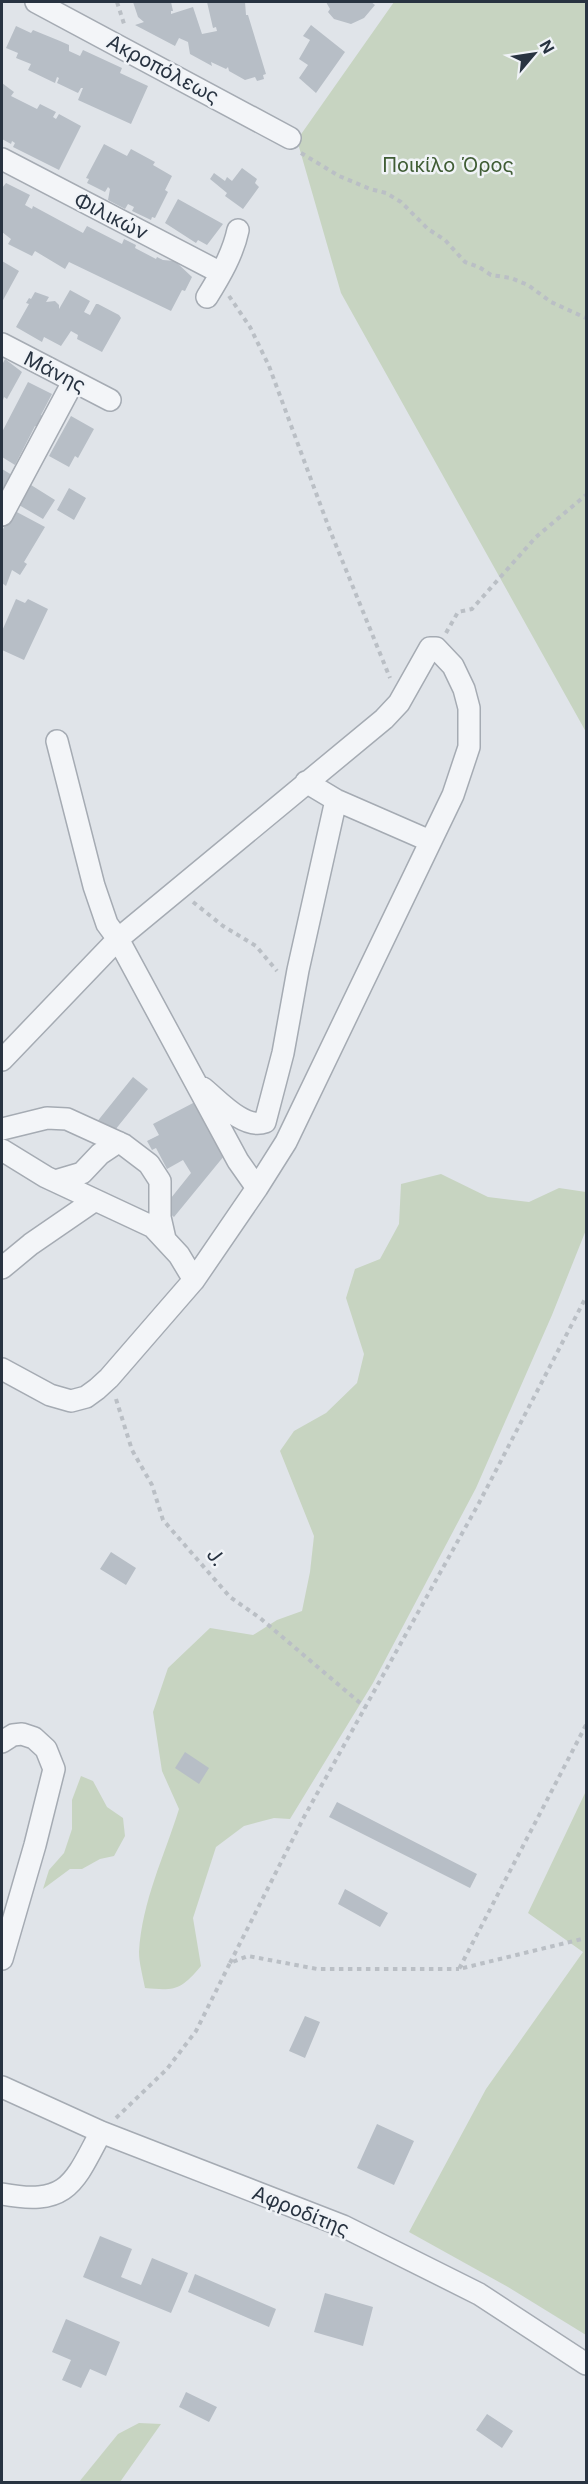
<svg xmlns="http://www.w3.org/2000/svg" width="588" height="2484" font-family="Inter,sans-serif">
  <style>
    .green { fill: #c7d4c1 }
    .building { fill: #b7bec6 }
    .lines { fill: none; stroke-linecap: round; stroke-linejoin: round }
    .minor-casing { stroke: #a5abb3; stroke-width: 24 }
    .path { stroke: #babfc5; stroke-width: 4; stroke-dasharray: 4.5 4.5; stroke-linecap: butt }
    .minor { stroke: #f3f5f8; stroke-width: 21 }
    .labels { text-anchor: middle; stroke-width: 5; stroke-linejoin: round; paint-order: stroke }
    .street-label { font-size: 20px; fill: #283341; stroke: #f0f3f7 }
    .park-label { font-size: 20px; fill: #405d35; stroke: #f0f3f7 }
  </style>
  <rect width="100%" height="100%" fill="#e0e4e9"/>
  <path class="green" d="M394 2H586V732L341 293 297 140Z
    M441 1174 488 1197 529 1202 559 1188 586 1192V1230L552 1315 476 1488 373 1683 290 1819 274 1818 244 1826 216 1847 193 1918 201 1966C181 1990 175 1991 145 1988 143 1977 139 1963 139 1952 142 1901 164 1857 179 1809L162 1771 153 1712 168 1668 210 1628 253 1635 277 1620 302 1611 310 1572 314 1536 280 1451 294 1431 326 1413 357 1383 364 1354 346 1298 355 1269 380 1259 399 1224 401 1184Z
    M81 1776 93 1781 107 1807 123 1818 125 1836 114 1856 100 1859 82 1869H70L43 1889 49 1870 64 1853 72 1829V1800Z
    M586 1791V2335L508 2287 409 2232 486 2089 583 1952 528 1913Z
    M139 2423 161 2424 120 2482H79L118 2434Z"/>
  <path class="building" d="M133 2H171L173 11H171V14L193 7 202 34 217 31 216 27 213 28 207 2H245L246 15H248L266 74 263 75 264 79 257 81 255 77 245 80 229 71 228 67 226 69 211 62 212 66 190 54 188 42 179 38 175 46 135 25 144 22 138 17Z
    M326 2H371L375 5 364 18 351 24 334 19 328 12 330 9Z
    M311 25 345 52 316 93 299 78 308 65 299 59 310 40 303 36Z
    M16 26 31 33 33 30 60 41 69 45V51L80 56 83 50 122 68 120 73 148 86 131 124 78 100 83 88H81L78 93 57 83 59 78 57 77 55 83 28 70 31 64 16 58 18 53 6 48Z
    M2 83 14 92 11 96 37 109 40 104 56 112 53 117 56 119 59 114 81 126 59 170 13 147 15 143 12 141 11 144 2 139Z
    M104 144 127 156 131 149 155 162 153 165 172 176 165 190 168 192 155 218 152 217 151 220 132 211 134 207 128 204 125 209 108 200 110 189 108 187 105 192 87 183 89 179 86 178Z
    M242 168 257 179 255 183 259 187 243 209 225 196 227 193 210 179 214 173 225 181 227 177 232 181Z
    M6 183 30 195 25 205 32 209 33 206 83 233 87 226 122 244 124 239 136 245 135 248 156 259 157 257 163 260 175 261 192 277 185 291 182 290 171 311 69 262 65 269 35 251 32 256 8 244 11 239 2 232V188Z
    M178 199 223 224 207 245 198 240 196 243 165 223Z
    M2 261 19 271 2 302Z
    M70 290 90 301 84 312 90 315 96 304H98L119 315 121 318 102 352 77 339 78 335 71 331 61 346 44 337 42 342 16 327 29 304 26 303 29 298 31 299 35 292 49 297 46 302 55 301 59 305V309Z
    M5 359 22 372 7 399 4 397 2 403V365Z
    M28 382 52 394 41 415 44 417 38 427 35 426 15 465 2 457V432Z
    M71 416 94 429 78 458 75 456 69 467 49 456Z
    M2 469 12 475 2 495Z
    M31 485 55 500 43 519 19 505Z
    M69 488 86 498 74 520 57 510Z
    M13 510 45 527 24 562 27 564 20 575 12 570 6 586 2 583V531Z
    M16 599 25 603 28 599 48 609 24 660 2 650V631Z
    M133 1077 148 1089 111 1135 96 1123Z
    M195 1102 224 1156 174 1217 163 1208 191 1173 183 1160 167 1169 156 1148 152 1150 147 1141 159 1135 153 1124Z
    M111 1552 136 1568 126 1585 100 1569Z
    M185 1752 209 1768 199 1784 175 1768Z
    M337 1802 477 1874 470 1888 329 1817Z
    M345 1889 388 1913 380 1927 338 1904Z
    M305 2016 320 2022 305 2058 289 2051Z
    M377 2124 414 2141 394 2185 357 2168Z
    M100 2236 132 2249 121 2277 141 2285 152 2258 188 2273 171 2313 83 2277Z
    M195 2274 276 2309 269 2327 188 2292Z
    M325 2293 373 2307 363 2346 314 2332Z
    M66 2319 120 2342 106 2376 90 2369 81 2388 62 2380 71 2360 52 2352Z
    M186 2392 217 2407 209 2422 179 2407Z
    M487 2414 513 2431 502 2448 476 2430Z"/>
  <g class="lines">
    <defs>
      <path id="minor" d="M36 2 290 138
        M2 159 221 273
        M207 297C220 276 233 254 238 230
        M2 344 110 400
        M2 515 73 382
        M57 741 94 886 107 924 118 939 238 1161 257 1188
        M306 782 336 800 430 841
        M2 1060 118 939 384 719 399 703 430 648H436L453 666 464 689 469 708V747L453 795 286 1142 257 1188 194 1280 109 1378 97 1389 86 1397 71 1401 50 1395 2 1369
        M203 1088C218 1100 244 1130 265 1122L283 1053 298 970 336 800
        M2 1129 47 1118 67 1119 124 1145 149 1164 160 1181V1217L165 1239
        M2 1150 46 1177 153 1227 179 1255 194 1280
        M55 1181 82 1173 100 1154 118 1142
        M2 1268 31 1244 95 1200
        M2 1742 13 1735 22 1734 34 1738 46 1749 54 1769 35 1845 2 1959
        M2 2087 101 2132 343 2226 479 2294 586 2364
        M2 2194C67 2206 73 2185 101 2132"/>
    </defs>
    <use href="#minor" class="minor-casing"/>
    <path class="path" d="M117 2 125 27
      M301 153 339 176 370 189 386 193 401 202 428 229 445 240 465 262 479 267 491 275 511 278 528 285 551 302 586 318
      M229 296 250 327 269 366 329 528 390 678
      M446 633 458 612 472 609 536 537 586 495
      M193 902 223 926 256 946 277 971
      M116 1399 132 1450 152 1485 163 1520 230 1597 260 1618 366 1708
      M586 1725 459 1969 586 1938
      M230 1963 304 1817 479 1503 586 1297
      M116 2118 167 2069 196 2031 230 1963 248 1956 317 1969H459"/>
    <use href="#minor" class="minor"/>
  </g>
  <g class="labels">
    <g class="street-label">
      <text transform="translate(163 69) rotate(28)" y="7">Ακροπόλεως</text>
      <text transform="translate(111 216) rotate(27)" y="7">Φιλικών</text>
      <text transform="translate(55 372) rotate(27)" y="7">Μάνης</text>
      <text transform="translate(216 1557) rotate(52)" y="7">J.</text>
      <text transform="translate(301 2211) rotate(22)" y="7">Αφροδίτης</text>
    </g>
    <g class="park-label">
      <text x="448" y="172">Ποικίλο Όρος</text>
    </g>
  </g>
  <rect width="588" height="2484" fill="none" stroke="#283341" stroke-width="6"/>
  <g transform="translate(534 54) rotate(61)" stroke="#f0f3f7" stroke-width="4.5" paint-order="stroke">
  <path d="M0-4.5L10 22L0 15L-10 22Z" fill="#283341"/>
  <text y="-9" font-size="16" font-weight="bold" text-anchor="middle" fill="#283341">N</text>
  </g>
</svg>
